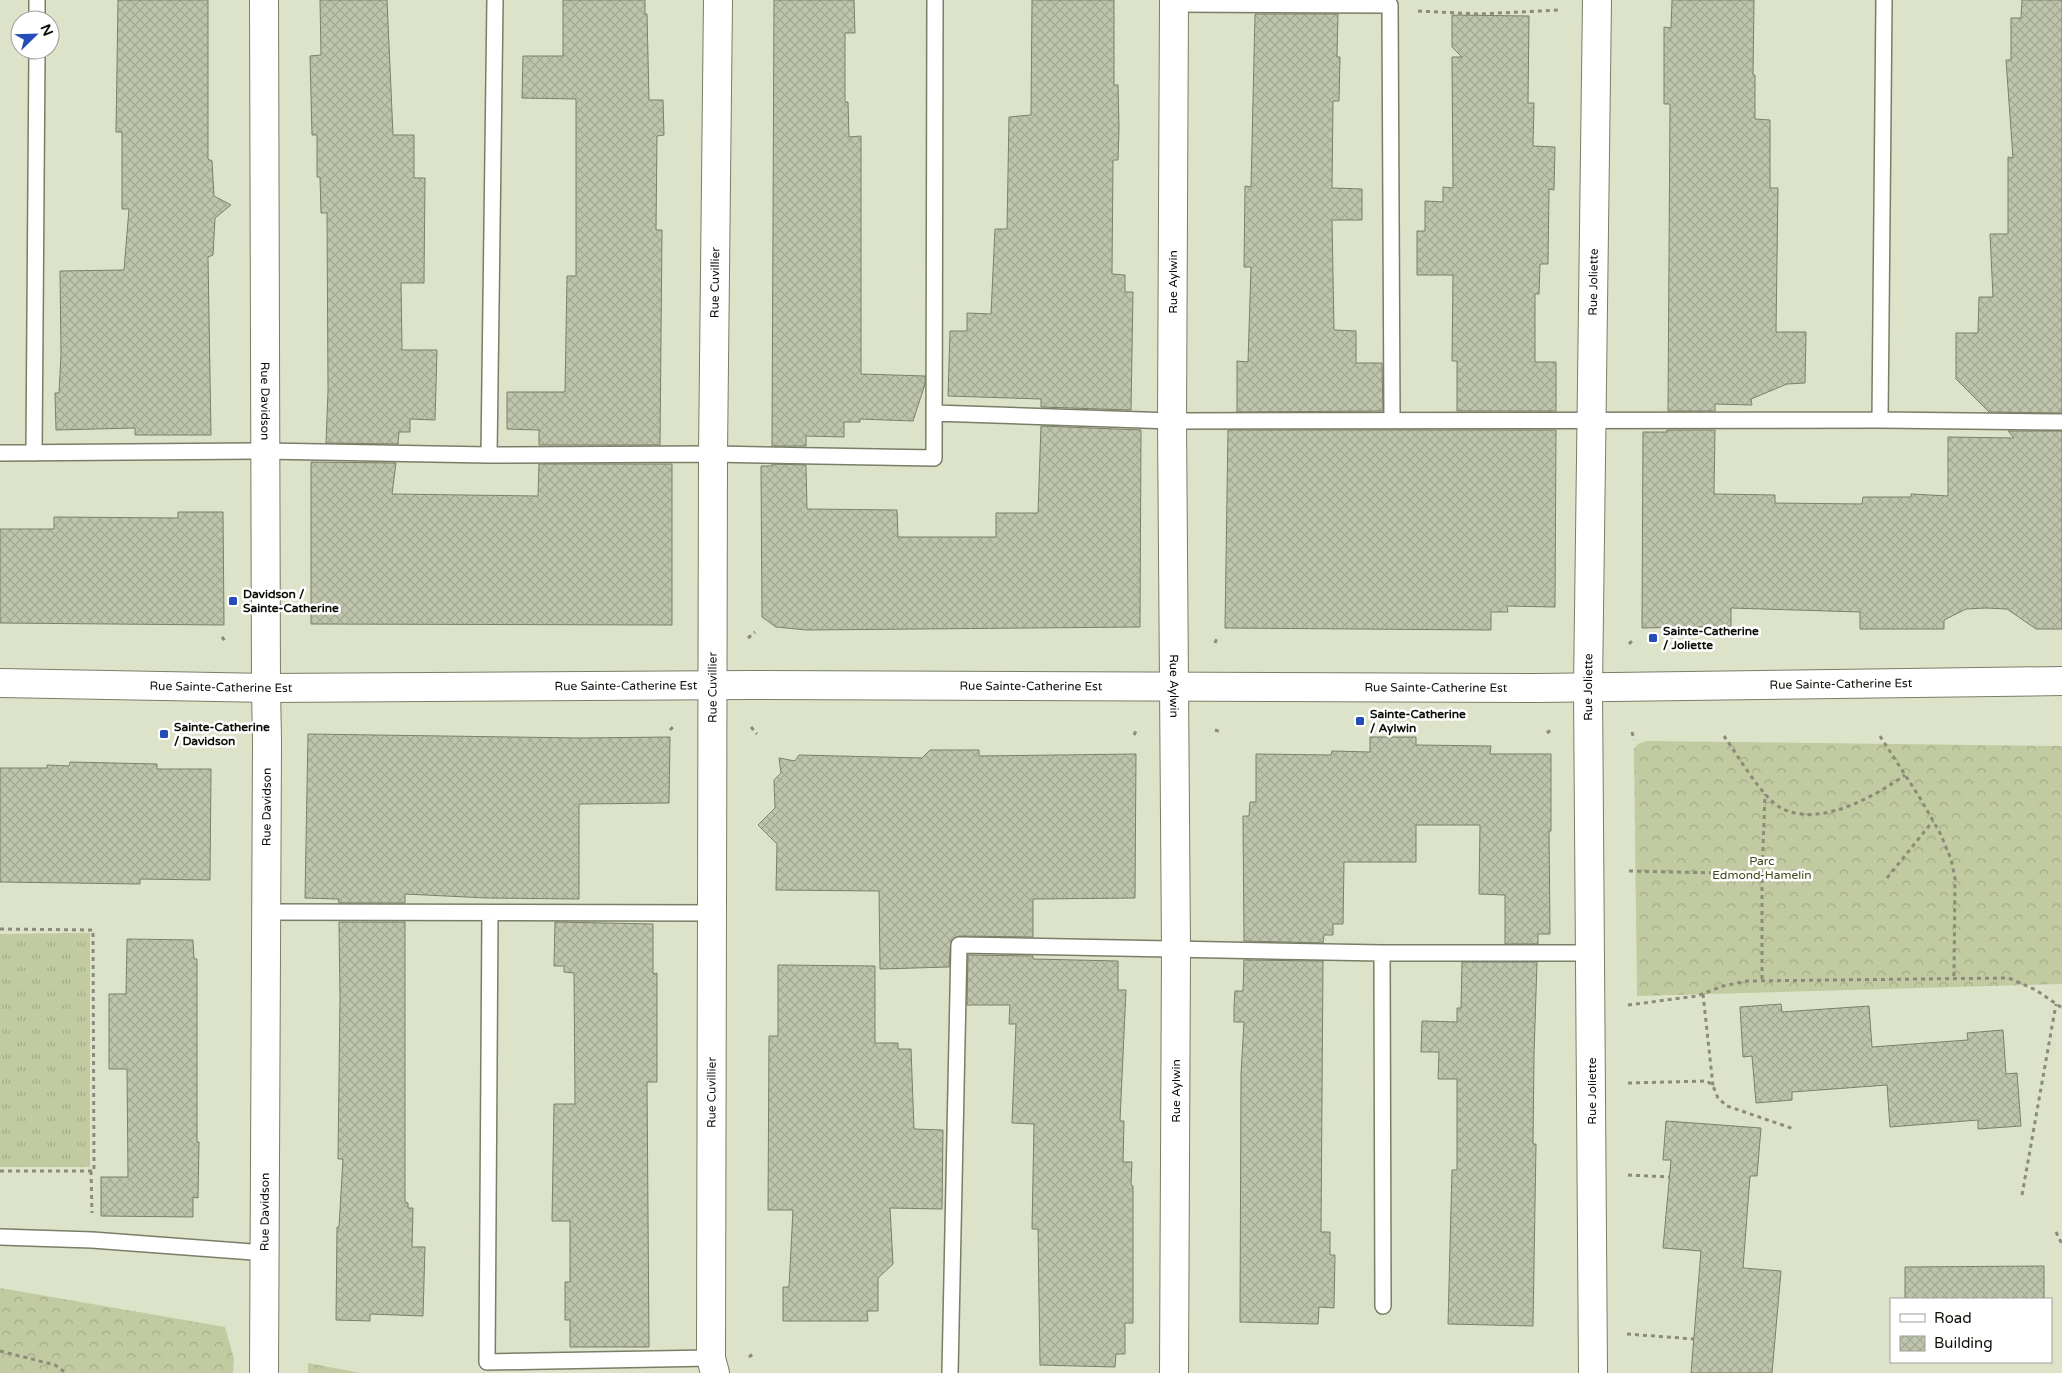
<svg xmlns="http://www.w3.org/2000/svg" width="2062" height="1373" font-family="'Varela Round',sans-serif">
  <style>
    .grass { fill: url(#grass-tufts) }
    .forest { fill: url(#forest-crowns) }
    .building { fill: url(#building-cross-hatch); stroke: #7b8169 }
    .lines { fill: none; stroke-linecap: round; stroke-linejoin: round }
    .service-casing { stroke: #797e67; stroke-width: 18 }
    .minor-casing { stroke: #797e67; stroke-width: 30 }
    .tertiary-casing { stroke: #797e67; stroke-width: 30 }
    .path { stroke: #888c79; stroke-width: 3; stroke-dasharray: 4 4; stroke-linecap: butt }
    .service { stroke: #fff; stroke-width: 15 }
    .minor { stroke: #fff; stroke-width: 28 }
    .tertiary { stroke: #fff; stroke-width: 28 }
    .poi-dot { fill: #264cba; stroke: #fff; stroke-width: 2 }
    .labels { text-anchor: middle; stroke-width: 5; stroke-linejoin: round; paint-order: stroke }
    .street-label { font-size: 12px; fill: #0c0e06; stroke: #fff }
    .poi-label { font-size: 12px; font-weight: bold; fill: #0c0e06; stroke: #fff; text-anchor: start }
    .park-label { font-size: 12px; fill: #404817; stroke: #fff }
  </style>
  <defs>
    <pattern id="grass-tufts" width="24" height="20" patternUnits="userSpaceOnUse" patternTransform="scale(1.25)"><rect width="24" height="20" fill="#c1caa0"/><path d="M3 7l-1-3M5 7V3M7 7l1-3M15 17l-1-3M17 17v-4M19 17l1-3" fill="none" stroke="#a5ac88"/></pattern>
    <pattern id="forest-crowns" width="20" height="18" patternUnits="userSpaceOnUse" patternTransform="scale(1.25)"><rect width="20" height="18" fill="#c1caa0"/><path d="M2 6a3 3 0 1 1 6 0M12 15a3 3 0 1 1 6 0" fill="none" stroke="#a5ac88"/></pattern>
    <pattern id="building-cross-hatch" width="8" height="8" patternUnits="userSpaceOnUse" patternTransform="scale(1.25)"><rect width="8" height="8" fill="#bfc5ac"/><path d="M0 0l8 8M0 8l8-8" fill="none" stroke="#a3a892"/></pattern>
  </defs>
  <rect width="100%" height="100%" fill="#dde3c9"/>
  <path class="grass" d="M90 933V1167H0V934Z"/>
  <path class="forest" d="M1646 741 2062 746V984L1637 996 1634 749 1638 744Z
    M0 1288 225 1327 234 1359 233 1373H0Z
    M308 1363 361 1373H308Z"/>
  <path class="building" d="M118 0H208V159L212 161 214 196 231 205 215 218 213 255 208 257 211 435H135V428L56 430 55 393H59L61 355 60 271 124 270 129 209H122V132H116Z
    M320 0H387L393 135H414V178H425L424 283H401L402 350H437L435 420 410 419V432H399L398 444 326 443 328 391 327 213H321L320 177H317V135H312L310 56 321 55Z
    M563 0H645V14H647L649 100H663L664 135 657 136 656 230H662L660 445H539V430L507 429V392H565L567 276H576V99L522 98 523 56H563Z
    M774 0H854L855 33H845V102H848L849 137 861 136V374L925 376V384L913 421 860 419V422H844V437L806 436V446H772Z
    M1032 0H1114V85H1118L1119 128 1118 160H1113L1112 274 1125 275V292H1133L1131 410 1041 407V399L948 396 950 331H967V313L991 314 995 229H1007L1009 117 1031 115Z
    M1672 0H1754L1753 75H1755V119L1770 120V188H1778L1776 332H1806L1805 383 1787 384 1751 399 1752 405 1715 404V411H1668L1670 104H1664V27L1671 28Z
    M2022 0H2062V413L1989 412 1956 379V333H1978L1979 297H1993L1990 234H2008V157L2013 158 2006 60H2011V18H2021Z
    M1255 14H1338L1337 57H1340L1339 101H1333L1332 188 1362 189V220H1332L1334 330 1356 331V363H1382L1383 411 1237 412V361L1248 362 1251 267H1244L1245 186 1251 187Z
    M1452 15 1529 16 1528 103H1534L1533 146 1555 147 1554 190 1549 189 1548 264H1540L1539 294H1535V362H1556V411H1457V361H1452L1453 275H1417V231H1425V201L1443 202V187L1453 188 1452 57H1462L1452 47Z
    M1041 426 1141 430 1140 627 807 630 776 627 762 617 761 466H772V464L806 465 807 509 897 510 898 537H996V513H1038Z
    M1228 430H1556L1555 607 1507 606 1508 612H1491V630L1225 628Z
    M1667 430H1715L1714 494 1775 495V503L1862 504 1863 497H1911V494L1948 496V437L2014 438 2008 431H2062V629H2036L2007 609 1986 608 1966 609 1944 620V629H1860V612L1731 608V626L1642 628 1643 432H1667Z
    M311 462 396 463 392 494 538 496 539 464H672V625L311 624Z
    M178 512H223L224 625 0 623V529H54V517L178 518Z
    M308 734 580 738 670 737 669 803 579 804V899L487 898 405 894V903H339L338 899 305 898Z
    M1370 737H1416V745L1491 746 1490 754H1551V831H1549L1550 934H1538V944H1505V895L1479 894 1480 825H1416V862H1344L1343 924H1333V935H1324L1323 943 1244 941 1243 816H1249L1250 802H1256V754L1331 755 1332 751 1370 752Z
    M930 750H979V756L1136 754 1135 898 1033 899V937L959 936 951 941 949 967 880 969 879 891 776 890 777 844 758 825 775 808 774 780 781 773 779 758 795 761 799 755 922 758Z
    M70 762 157 764V769H211L210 880 140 879V884L0 882V768H47V765L69 766Z
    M339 922H405V1202L408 1203V1208H413L412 1247H425L423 1316 370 1314V1321L336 1320 337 1227H339L343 1159H338L340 999Z
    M555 922 653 924V974L657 973V1082H647L649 1347H570V1320H565V1282H570V1221H552L554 1104H575L574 973 564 972V966H554Z
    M127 939 193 940 194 959H197V1142H199L198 1198 193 1197V1217L101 1216V1177H128L127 1069H109V994H126Z
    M968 955 1033 956V959L1118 961V990H1126L1120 1121H1124L1123 1162H1132L1131 1185 1133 1186V1323H1125V1354H1116L1115 1367 1040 1365 1038 1229H1032L1034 1124 1012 1123 1016 1024H1009L1010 1005H967Z
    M1244 960 1323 961 1321 1232H1330V1255H1335L1334 1308 1319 1307 1318 1324 1240 1322 1241 1074 1244 1022H1234V1007L1235 991H1243Z
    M1462 962H1537L1534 1055 1533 1144H1536L1533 1326 1448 1324 1452 1170H1457V1079H1438L1439 1052H1421L1422 1021 1457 1022V1008H1461Z
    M778 965 875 966V1043H898V1049H911L914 1129 943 1130 942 1209 890 1208 893 1264 878 1278V1311H867L868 1321H783V1287H789L793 1210H768L769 1036H778Z
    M1781 1004 1782 1012 1869 1006 1872 1047 1968 1040 1967 1033 2003 1030 2006 1074 2017 1073 2021 1126 1978 1129V1120L1890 1127 1887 1085 1792 1092V1100L1756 1103 1752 1056 1743 1057 1740 1007Z
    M1666 1121 1761 1128 1757 1176H1750L1743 1268 1781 1271 1772 1373H1691L1701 1251 1663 1248 1671 1160H1663Z
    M2044 1266V1299H1905V1267Z"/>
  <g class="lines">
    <defs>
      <path id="service" d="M1174 4 1390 5 1392 420
        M37 20V0
        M934 413 1172 421 1880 420 2062 422
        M1880 420 1884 0
        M0 453 265 451 489 455 713 454 934 458 935 0
        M34 453 37 50
        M489 455 495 0
        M266 912 713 913
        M490 913 487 1362 711 1358
        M1382 953 1383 1306
        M0 1237 92 1240 265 1253
        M950 1373 959 945 1382 953H1591"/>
      <g id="minor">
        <path id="s1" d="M264 0 266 688"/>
        <path id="s2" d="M1174 0 1172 421 1176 949 1174 1373"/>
        <path id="s3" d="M715 1373 711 1358 713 454 718 0"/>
        <path id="s4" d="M1593 1373 1588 688 1597 0"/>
      </g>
      <g id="tertiary">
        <path id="s5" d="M0 683 266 688 750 685 1538 688 2062 681"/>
        <path id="s6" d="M264 1373 267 741 266 688"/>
      </g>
    </defs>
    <use href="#service" class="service-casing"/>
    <use href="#minor" class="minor-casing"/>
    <use href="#tertiary" class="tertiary-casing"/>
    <path class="path" d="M1418 11 1479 14 1560 10
      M222 637 225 641
      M748 638 755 632
      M1215 643 1217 638
      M1629 644 1634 639
      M751 727 757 734
      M670 730 675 725
      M1215 730 1221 732
      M221 731 224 726
      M1632 732 1634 740
      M1547 733 1552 729
      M1134 735 1137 729
      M1724 736C1737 754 1762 798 1781 808 1819 828 1874 797 1905 775
      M1880 736 1920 798 1940 833 1951 859 1955 878 1954 977
      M1629 871 1762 874
      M1887 878 1933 821
      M0 929 93 930 94 1171H0
      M1762 979V874L1765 794
      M1703 994 1713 1086
      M1628 1005 1697 996 1723 986 1747 981 2009 978 2036 990 2062 1008
      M1628 1083 1707 1081 1713 1086 1718 1098 1727 1106 1794 1129
      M91 1171 92 1213
      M1628 1175 1669 1177
      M2022 1195 2056 1004
      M2056 1232 2062 1244
      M1627 1334 1694 1339
      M0 1351 55 1365 66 1373
      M749 1357 754 1353"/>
    <use href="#service" class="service"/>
    <use href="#minor" class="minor"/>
    <use href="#tertiary" class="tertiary"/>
  </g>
  <g class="poi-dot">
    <rect x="228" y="596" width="10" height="10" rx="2.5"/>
    <rect x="1648" y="633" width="10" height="10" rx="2.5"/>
    <rect x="1355" y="716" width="10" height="10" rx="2.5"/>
    <rect x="159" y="729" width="10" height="10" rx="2.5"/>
  </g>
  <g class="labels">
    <g class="street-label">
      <text dy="4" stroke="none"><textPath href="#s3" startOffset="1091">Rue Cuvillier</textPath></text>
      <text transform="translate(1173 282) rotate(-90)" y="4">Rue Aylwin</text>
      <text dy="4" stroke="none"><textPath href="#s4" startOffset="1091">Rue Joliette</textPath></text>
      <text dy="4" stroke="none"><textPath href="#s1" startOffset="401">Rue Davidson</textPath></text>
      <text dy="4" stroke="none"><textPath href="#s5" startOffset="1841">Rue Sainte-Catherine Est</textPath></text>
      <text dy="4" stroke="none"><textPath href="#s5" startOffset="221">Rue Sainte-Catherine Est</textPath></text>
      <text dy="4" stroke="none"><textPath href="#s5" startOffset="626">Rue Sainte-Catherine Est</textPath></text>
      <text dy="4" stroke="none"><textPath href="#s5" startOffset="1031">Rue Sainte-Catherine Est</textPath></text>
      <text dy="4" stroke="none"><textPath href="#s2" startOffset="686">Rue Aylwin</textPath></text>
      <text dy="4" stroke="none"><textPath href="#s4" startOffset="686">Rue Joliette</textPath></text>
      <text dy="4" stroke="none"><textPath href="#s3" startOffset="686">Rue Cuvillier</textPath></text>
      <text dy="4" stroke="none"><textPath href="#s5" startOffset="1436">Rue Sainte-Catherine Est</textPath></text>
      <text dy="4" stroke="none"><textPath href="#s6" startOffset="566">Rue Davidson</textPath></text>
      <text transform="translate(1176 1091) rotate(-90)" y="4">Rue Aylwin</text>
      <text transform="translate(1592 1091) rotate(-90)" y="4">Rue Joliette</text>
      <text dy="4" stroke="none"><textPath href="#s3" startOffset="281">Rue Cuvillier</textPath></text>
      <text dy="4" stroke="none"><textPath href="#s6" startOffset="161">Rue Davidson</textPath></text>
    </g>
    <g class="poi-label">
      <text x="243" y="598">Davidson /<tspan x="243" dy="14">Sainte-Catherine</tspan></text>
      <text x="1663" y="635">Sainte-Catherine<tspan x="1663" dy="14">/ Joliette</tspan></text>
      <text x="1370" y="718">Sainte-Catherine<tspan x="1370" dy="14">/ Aylwin</tspan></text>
      <text x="174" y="731">Sainte-Catherine<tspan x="174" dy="14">/ Davidson</tspan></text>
    </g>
    <g class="park-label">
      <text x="1762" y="865">Parc<tspan x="1762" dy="14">Edmond-Hamelin</tspan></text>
    </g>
  </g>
  <rect x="1890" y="1298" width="162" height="65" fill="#ffffff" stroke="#9e9f9b"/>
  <rect x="1900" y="1314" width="25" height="8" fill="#ffffff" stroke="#9e9f9b"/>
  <text x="1934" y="1323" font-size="15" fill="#0c0e06">Road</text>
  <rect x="1900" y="1336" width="25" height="15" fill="url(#building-cross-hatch)" stroke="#9e9f9b"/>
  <text x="1934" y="1348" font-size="15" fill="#0c0e06">Building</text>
  <g transform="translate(35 35) rotate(67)"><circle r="24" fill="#ffffff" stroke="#9e9f9b"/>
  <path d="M0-4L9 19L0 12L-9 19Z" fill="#264cba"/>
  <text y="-8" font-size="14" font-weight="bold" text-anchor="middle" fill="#0c0e06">N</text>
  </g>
</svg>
